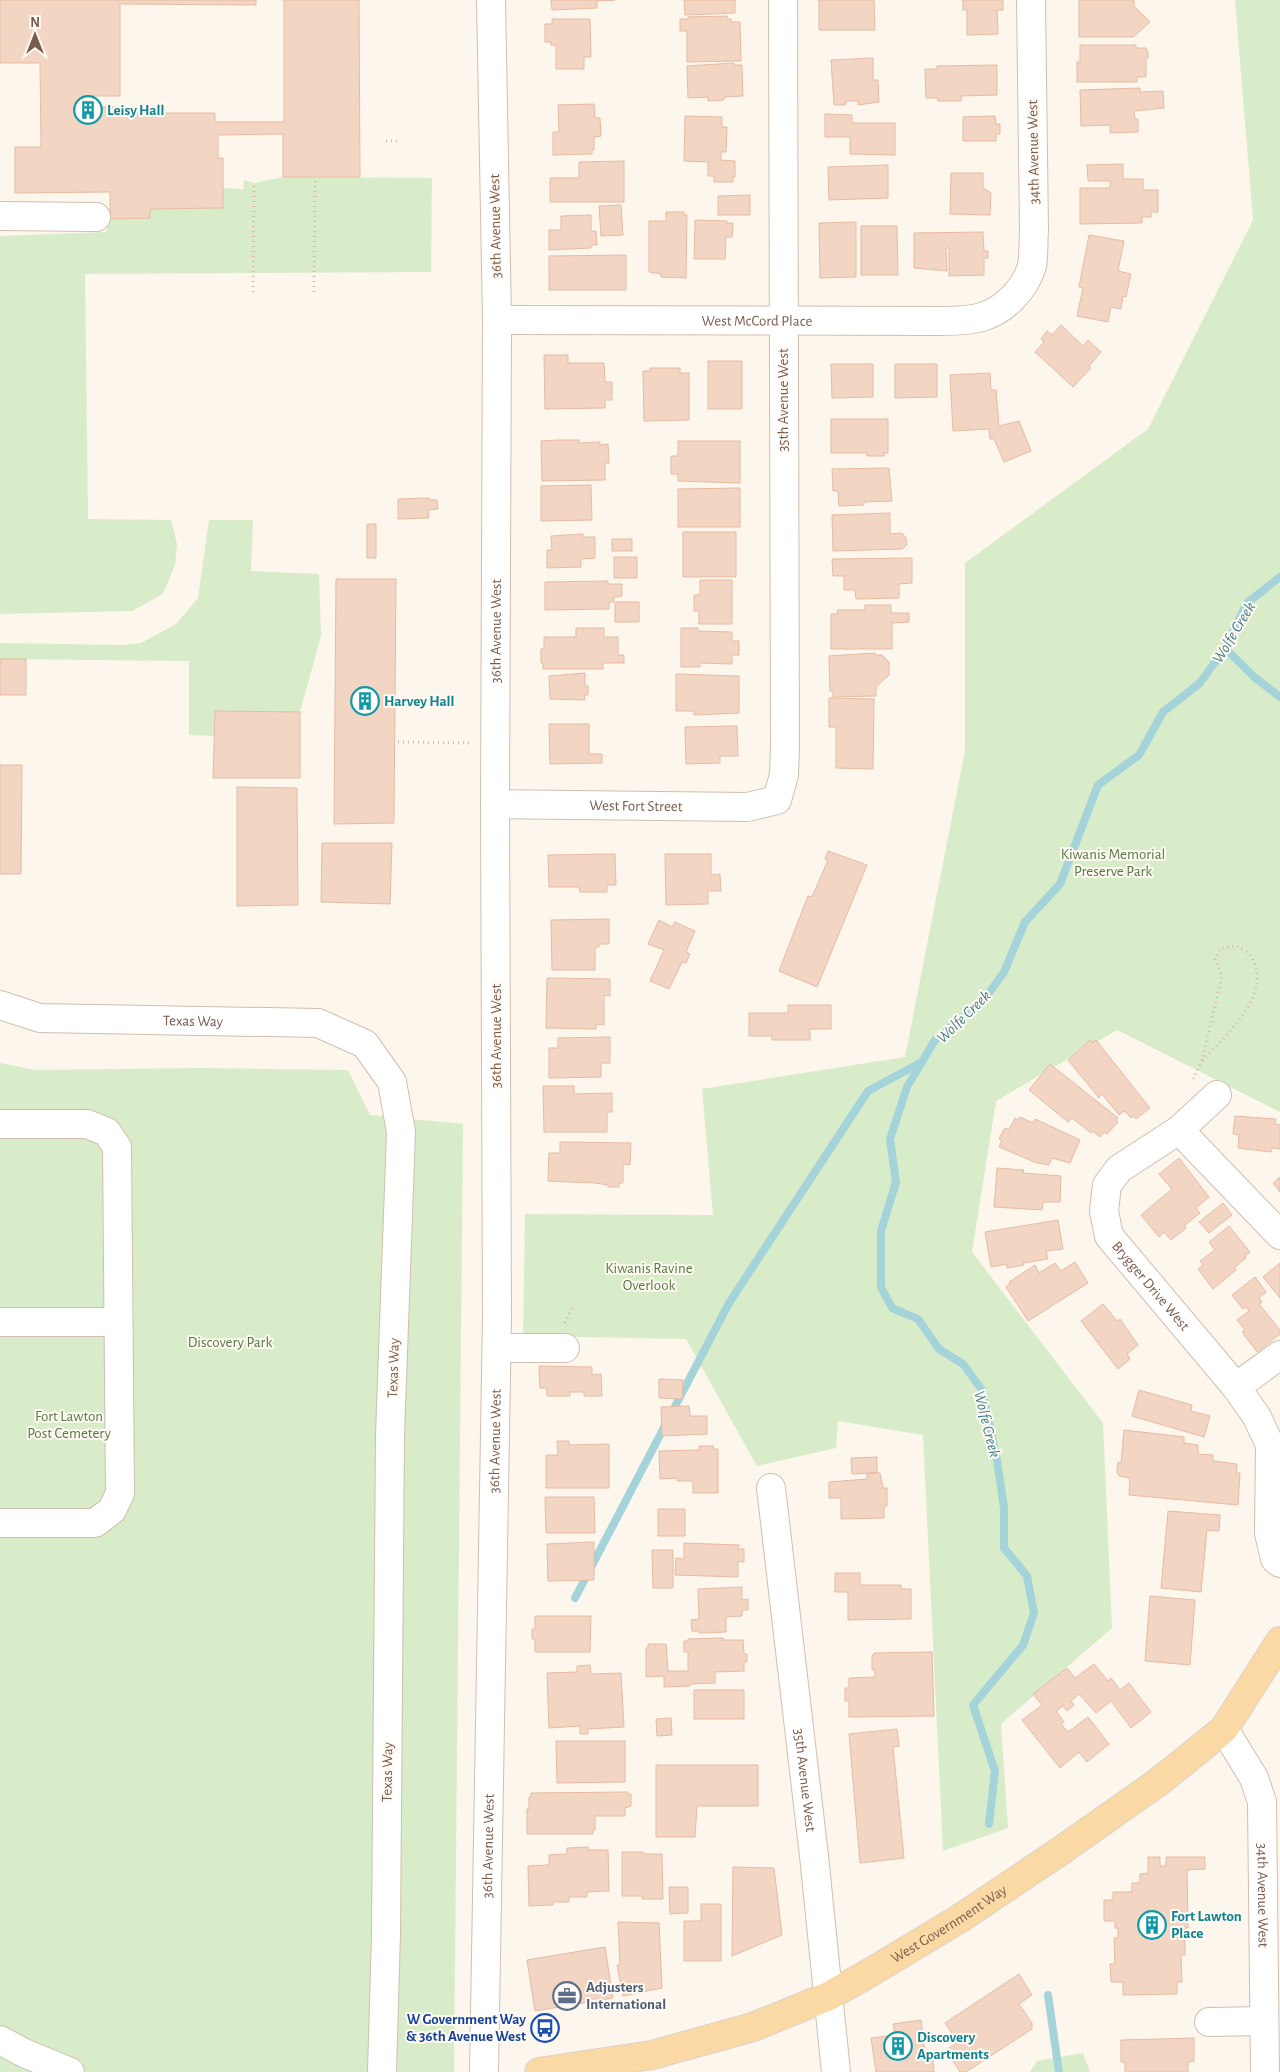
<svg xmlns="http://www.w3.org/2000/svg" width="1280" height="2072" font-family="'Alegreya Sans',sans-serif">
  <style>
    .green { fill: #d8ecc9 }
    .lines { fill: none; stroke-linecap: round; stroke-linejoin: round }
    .stream { stroke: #a5d3da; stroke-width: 8 }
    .building { fill: #f3d5c3; stroke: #e6bba3 }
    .minor-casing { stroke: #d1beb0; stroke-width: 30 }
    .major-casing { stroke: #dad1cd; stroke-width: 30 }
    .path { stroke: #d9b8a5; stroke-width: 3; stroke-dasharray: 1 4; stroke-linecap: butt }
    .minor { stroke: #fff; stroke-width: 28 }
    .major { stroke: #fbd9a5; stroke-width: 28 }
    .labels { text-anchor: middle; stroke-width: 4; stroke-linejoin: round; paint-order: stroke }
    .culture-label { font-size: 15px; font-weight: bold; fill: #0d838f; stroke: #fffaf3; text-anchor: start }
    .street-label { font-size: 15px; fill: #7a5c4d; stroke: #fffaf3 }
    .park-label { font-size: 15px; fill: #537a41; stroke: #fffaf3 }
    .service-label { font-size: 15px; font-weight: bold; fill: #4e5e75; stroke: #fffaf3; text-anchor: start }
    .transit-label { font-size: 15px; font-weight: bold; fill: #164399; stroke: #fffaf3; text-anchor: end }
    .water-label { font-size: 16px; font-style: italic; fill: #437c86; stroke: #fffaf3 }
  </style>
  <rect width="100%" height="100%" fill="#fdf6ec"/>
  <path class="green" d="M1235 0H1280V1112L1117 1030 996 1101 972 1252 1103 1423 1112 1628 1001 1724 1008 1828 943 1851 923 1435 838 1421 836 1448 757 1466 686 1339 523 1336 525 1214 713 1215 702 1089 905 1057 965 751V563L1148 429 1253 220Z
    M283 177 432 178 431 272 85 274 88 519 171 520 177 544 175 565 163 594 132 611 0 614V236L106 232 110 219 150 218V209L223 208V188L243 189 244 180 254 183Z
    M209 520H253L251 571 319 574 321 636 300 712 215 711 214 736 189 735V661L0 659V643L123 645 141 643 176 624 198 598Z
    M0 1063 36 1070 203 1068 348 1070 370 1115 463 1124 454 2072H0Z
    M1083 2053 1090 2072H1030L1037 2061Z"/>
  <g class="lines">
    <path class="stream" d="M1225 648 1253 676 1280 697
      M575 1598 729 1303 868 1091 922 1062
      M989 1824 995 1771 973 1705 1023 1645 1034 1613 1027 1576 1004 1548V1508L997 1460 982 1390 963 1364 939 1349 918 1319 892 1308 881 1287V1231L896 1182 890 1139 907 1087 935 1040 984 1000 1004 972 1025 922 1060 884 1098 785 1139 755 1163 712 1200 683 1225 648 1247 603 1280 577
      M1048 1995 1059 2072"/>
  </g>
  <path class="building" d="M0 0H256V5L120 4V96H89V107H135V113H215V122H284V0H359L360 177H283V134L218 135V158H223V208L150 209V218L110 219V192L15 193V147H41L40 63H0Z
    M551 0H615L597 1V8L552 10Z
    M684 0H735V13L685 15Z
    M819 0H874L875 30H819Z
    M963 0H1003V10H997L998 34 967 35V10H963Z
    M1079 0H1134V6L1150 22 1133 37H1079Z
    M727 16 728 19H731V22H740L741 61 687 62V31H680V19H688V17Z
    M552 19H590L591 57H584V69H556V45H551V42H545V24H552Z
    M1080 45H1136V48H1146L1148 52V58L1146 59V77H1137V82H1077V62H1080Z
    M873 58V80H878L879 102 858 105V101H847L845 105H834L831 60Z
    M734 63V65H742L743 96 724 97V100L708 101V97L688 98 687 66Z
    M997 65V95L961 96V101H938L937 98H926L925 69H937V66Z
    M1140 88V92L1163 91 1164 108 1134 111 1135 119H1138V132L1110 133V125L1081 126 1080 90Z
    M594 104 595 118H600L601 136 594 137V150H592V154L553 155V132H559L558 105Z
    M825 114 852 115V123H895V155L850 154V137H825Z
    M685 116 722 117V127H727L726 152H721V160L735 161V177H733V182H714V176H708V162L684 161Z
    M995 116 996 124H1000V134H996V141H963V117Z
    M624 161V202H550V178H579V162Z
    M1123 164V179H1143V190H1158V212H1151V217H1142V223L1080 224V188H1110V181H1088L1087 165Z
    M888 165V198L829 200 828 167Z
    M951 173H983V188L991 193 990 215 950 214Z
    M750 195V215H718V196Z
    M621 205 623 235 601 236 599 206Z
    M666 212H684V215H687L686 278 661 277V274L649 272V221H666Z
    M591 215V231H596L597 245H591V248L549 250V230H561V216Z
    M695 220 727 221 726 223H733L732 237H726L725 259H694Z
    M856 222V277L820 278 819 223Z
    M861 226H897L898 275H861Z
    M983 232 984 251H988V258H984V275L949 276V248H946L947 271 914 268V233Z
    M1089 235 1124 241 1118 271 1131 274 1126 297 1123 296 1121 309 1111 307 1108 322 1077 316 1083 288 1079 287Z
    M626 255V290H549V256Z
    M1061 325 1083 346 1088 340 1101 352 1089 366 1091 368 1073 387 1035 352 1044 342 1041 339 1047 331 1052 335Z
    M544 355H568V363H604L605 382H612V400H605V408L545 409Z
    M708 361H742V409H708Z
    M831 364H873V397L832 398Z
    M895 364H937V397L895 398Z
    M650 368H680V373H689V420L644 421 643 371H650Z
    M990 373 991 390H996L999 426 1019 421 1031 451 1004 462 994 439H990L989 429 953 431 950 375Z
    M831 419H888V453H884V456H867V453H831Z
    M558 440H579V443L600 442V445L608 444 609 463H605V480L542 481 541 441Z
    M678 441H740V483L678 481V474H671V456H678Z
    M889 468 892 501 864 502V505L839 506 838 491H833L832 469Z
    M591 485 592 520 541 521V486Z
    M740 488V527H678V489Z
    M429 498V500H437L438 509 428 510 429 518 398 519V499Z
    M890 513V534L902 533 906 538 907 545 902 549 833 551 832 515Z
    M367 524H376V558H367Z
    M683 532H736V577H683Z
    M583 534V537H595V558L581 559V567L547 568V550H552L551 536Z
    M612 539H632V551H612Z
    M614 557H637V578H614Z
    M912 558V583L899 584V598L856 599 855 590H844V576H833L832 559Z
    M336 579H396L394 823 334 824Z
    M700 580H732V624H699V611H694V595H700Z
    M608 581V584H622V596L614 597V602H609V609L545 610V582Z
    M615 602H639V622H615Z
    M865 605H891V613H909V622L892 623V649H831V614H838L837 610H865Z
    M576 628H604V637H618V655H624V663H603V669H543V663H541V649H544V637H576Z
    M681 628H698V631L732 632V641H739V655H732V664L700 663V667H681Z
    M875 653V655H882L889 662V675L876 687V696L833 697V691H830L829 656Z
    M0 659H26V695H0Z
    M585 673V686H588V695H584L585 700 550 699 549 676Z
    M676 674 739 676V713L694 715V711H676Z
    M829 698 874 699 873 769 836 768V727H829Z
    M215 711 300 712V778H213Z
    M549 724H589V754H602V763L550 764Z
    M737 726 738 756H720V763L686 764 685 727Z
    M0 765H22L21 874H0Z
    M237 787 297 788 298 905 237 906Z
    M322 843H392L390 904 321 902Z
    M828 851 867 865 817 987 779 971 808 896 812 897 828 860 825 859Z
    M615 854 616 885H607V892H580L579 887H549L548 855Z
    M665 854H711V875L720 874 721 891H708V904L666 905Z
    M609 919V944H599V947H595V970H552L551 920Z
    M659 920 672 927 675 922 695 931 686 952 690 954 686 963 682 962 669 989 650 981 664 950 648 944Z
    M547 978 610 979V996L604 995V1025L596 1024V1029L546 1028Z
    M788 1005H831V1029H810V1040H772V1036H749V1013H788Z
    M610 1037V1063H601V1077L549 1078V1048H558V1038Z
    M1090 1040 1092 1043 1096 1040 1150 1108 1136 1119 1133 1116 1131 1118 1124 1111 1119 1115 1101 1093 1099 1098 1068 1060Z
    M1050 1064 1118 1118 1116 1120 1118 1122 1107 1134 1104 1132 1100 1137 1092 1131 1091 1133 1072 1118 1068 1122 1029 1090Z
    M543 1086H574V1094L612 1093V1112H607V1132H544Z
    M1235 1116 1276 1119 1275 1124 1280 1125V1149L1272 1148 1271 1152 1238 1148 1239 1135 1233 1134Z
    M1020 1117 1033 1123 1035 1119 1080 1140 1070 1163 1052 1158 1049 1165 1037 1163 999 1147 1002 1140 999 1139 1004 1129 1010 1128 1015 1118 1019 1120Z
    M560 1142 631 1143 630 1165 623 1164V1183H619V1187H608V1185L595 1183 548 1181 549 1153H560Z
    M1179 1158 1209 1197 1196 1208 1200 1213 1184 1226 1186 1228 1171 1240 1164 1232 1159 1237 1141 1215 1172 1189 1159 1174Z
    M997 1168 1024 1170 1023 1173 1061 1176 1060 1202H1043L1042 1210 994 1207Z
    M1280 1177V1192L1273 1183Z
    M1223 1203 1232 1215 1209 1233 1199 1222Z
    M1058 1220 1063 1249 1046 1251 1048 1259 1023 1263 1024 1265 1007 1268V1264L991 1267 985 1232Z
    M1229 1226 1250 1252 1245 1256 1246 1258 1234 1268 1236 1270 1213 1289 1198 1269 1203 1265 1200 1261 1215 1250 1209 1242Z
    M1075 1262 1088 1283 1028 1321 1006 1287 1010 1284 1009 1282 1035 1265 1039 1273 1055 1263 1061 1271Z
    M1280 1263V1298L1263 1277Z
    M1255 1277 1266 1292 1259 1298 1262 1302 1259 1304 1280 1330V1334L1257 1352 1242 1332 1245 1330 1237 1320 1249 1311 1246 1307 1243 1309 1232 1295Z
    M1103 1304 1117 1321 1120 1319 1138 1345 1127 1354 1130 1359 1118 1369 1081 1321Z
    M539 1366 592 1367V1375L601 1374 602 1396H584V1392H570V1396H547V1388H540Z
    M659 1379 683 1380 682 1399 659 1398Z
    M1139 1390 1192 1405 1191 1411 1210 1416 1204 1437 1132 1416Z
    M689 1406 690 1416H707V1434L662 1436 661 1407Z
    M1124 1430 1184 1437V1443L1198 1445V1454L1213 1455V1461L1237 1464 1236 1473H1240L1238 1505 1129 1495 1130 1478 1119 1476 1117 1472 1118 1462 1121 1463Z
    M557 1441H569V1445L609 1444V1488H546V1455H558Z
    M699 1446H713L714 1449H718V1493H693V1481H677V1478L660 1479 659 1451 699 1450Z
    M877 1457V1473L852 1474 851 1458Z
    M867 1473H880L883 1488H887V1506H884V1518L841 1519V1498H829V1482L867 1479Z
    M545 1497H594L595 1533H546Z
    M658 1509H685V1536H658Z
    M1168 1511 1220 1515 1219 1531 1207 1530 1201 1592 1161 1588Z
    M594 1542V1580L548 1581 547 1544Z
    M684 1543 739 1545 738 1549H744V1562L738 1561V1577L675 1575 676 1558 684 1559Z
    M652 1550H673V1588H653Z
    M835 1573H860V1585H901V1589H911V1619L848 1620V1592H835Z
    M742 1587V1600L748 1599V1610H742V1616L726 1617V1632L699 1633V1631H692L691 1620 699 1619 698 1589Z
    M1150 1596 1195 1600 1190 1665 1145 1661Z
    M535 1616H591L590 1652H535V1639H532V1629H535Z
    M723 1638V1640H743L744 1654H747V1662H744V1671L715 1672V1683L690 1684V1686L664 1687V1676L646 1677V1648H648V1644H666L668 1671H688V1652H684V1641H688V1639Z
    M932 1652 934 1716 849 1717V1701H845V1688H849V1678L875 1677V1670H872V1655H874V1653Z
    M1094 1664 1108 1681 1111 1678 1120 1690 1129 1683 1151 1712 1131 1728 1111 1701 1096 1713 1079 1694 1071 1701 1074 1705 1067 1711 1063 1706 1056 1711 1064 1722 1061 1724 1068 1732 1088 1717 1109 1744 1087 1762 1079 1752 1060 1768 1022 1720 1042 1705 1033 1694 1067 1668 1075 1678Z
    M590 1665 591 1674 621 1673 624 1727 588 1729V1734H580V1726L549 1728 547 1673 577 1672V1666Z
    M694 1690H744V1719H694Z
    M671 1718 672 1735 657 1736 656 1719Z
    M897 1729 899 1746 893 1747 904 1858 860 1863 849 1734Z
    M556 1741H625V1782L557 1783Z
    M656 1765H758V1806H697L695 1837H656Z
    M627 1792V1794H631V1806L625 1808V1816H595V1830H593V1834H527V1809H529V1797H531V1793Z
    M588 1847V1850H608L609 1891 587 1892V1897H569V1902H553V1905L529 1906 528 1866 549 1865V1855L567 1854V1848Z
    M622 1852H643V1854H662L663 1899H642V1896H622Z
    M1148 1857H1160V1866H1166V1857H1205V1869L1187 1870 1188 1928H1185V1955H1181L1182 1982H1177V1994L1123 1995V1982H1111L1110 1964H1115L1114 1938H1118V1928H1115V1921H1104V1900H1113V1892H1132V1883H1140V1874L1148 1873Z
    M733 1867 774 1868 782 1935 732 1956Z
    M669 1887H688V1913L670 1914Z
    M701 1904H721V1961H684V1921H701Z
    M618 1922 659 1923 662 1988 623 1996 617 1965H620Z
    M605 1947 613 1998 535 2011 527 1960Z
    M1019 1974 1032 1995 1019 2004 1032 2023V2029L966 2072H960L946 2050 958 2042 945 2023Z
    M921 2020 925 2053H932L934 2072H876L871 2038 895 2035 893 2024Z
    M1194 2038V2061L1188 2062V2072H1125V2062H1121V2040Z"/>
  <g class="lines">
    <defs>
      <g id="minor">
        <path d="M0 216 96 217"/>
        <path id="s1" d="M497 320 940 321C953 321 969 321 982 317 1005 310 1025 289 1032 266 1034 255 1033 242 1034 231L1031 0"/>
        <path id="s2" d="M495 804 747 807 777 800 784 775 785 746 783 0"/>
        <path id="s3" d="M0 1005 40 1018 318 1023 365 1044 392 1082 401 1132 390 1435 386 1934 382 2072"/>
        <path id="s4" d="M1217 1095 1179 1130 1119 1169 1107 1185 1104 1211 1109 1236 1236 1387 1257 1417 1270 1445 1269 1533 1275 1559 1280 1563"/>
        <path d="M0 1124H87L107 1132 117 1147 120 1493 112 1510 95 1523H0"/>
        <path d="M1179 1130 1280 1235"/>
        <path d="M0 1322H118"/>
        <path d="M497 1348H565"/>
        <path d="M1236 1387 1280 1355"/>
        <path id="s5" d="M771 1488 814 1856 836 2072"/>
        <path id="s6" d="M1224 1729 1254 1778 1262 1802 1265 2072"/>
        <path d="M1209 2022 1264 2021"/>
        <path d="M0 2040 24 2053 70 2072"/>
        <path id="s7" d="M484 2072 497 1317 495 804 497 320 491 0"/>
      </g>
      <g id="major">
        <path id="s8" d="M539 2072 652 2055 753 2027 829 1996 871 1972 959 1919 1059 1852 1157 1783 1186 1760 1224 1729 1280 1641"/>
      </g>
    </defs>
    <use href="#minor" class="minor-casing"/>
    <use href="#major" class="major-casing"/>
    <path class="path" d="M386 141H401
      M253 292 254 183
      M314 292 315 177
      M398 742 470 743
      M1193 1079 1202 1061 1222 975 1215 959 1221 948 1237 946C1242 949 1250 953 1252 958 1273 996 1225 1035 1202 1061
      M565 1323 572 1307"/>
    <use href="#minor" class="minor"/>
    <use href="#major" class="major"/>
  </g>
  <defs>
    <symbol id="building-ring" viewBox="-11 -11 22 22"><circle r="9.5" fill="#fffaf3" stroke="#0f9aa8" stroke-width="1.5"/><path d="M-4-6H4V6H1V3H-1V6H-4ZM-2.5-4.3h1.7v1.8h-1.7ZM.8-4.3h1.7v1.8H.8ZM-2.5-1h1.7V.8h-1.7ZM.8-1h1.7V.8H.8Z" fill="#0f9aa8"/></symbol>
    <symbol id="office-ring" viewBox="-11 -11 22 22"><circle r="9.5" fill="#fffaf3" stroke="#5c6f8a" stroke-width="1.5"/><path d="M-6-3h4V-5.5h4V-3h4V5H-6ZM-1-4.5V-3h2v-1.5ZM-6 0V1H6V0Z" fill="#5c6f8a"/></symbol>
    <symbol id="bus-ring" viewBox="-11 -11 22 22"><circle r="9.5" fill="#fffaf3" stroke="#1a4fb4" stroke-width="1.5"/><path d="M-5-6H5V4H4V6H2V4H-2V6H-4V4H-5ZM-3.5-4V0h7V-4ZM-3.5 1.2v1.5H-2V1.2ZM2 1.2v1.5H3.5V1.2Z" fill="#1a4fb4"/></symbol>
  </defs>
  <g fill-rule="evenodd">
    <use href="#building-ring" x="72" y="94" width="32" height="32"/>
    <use href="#building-ring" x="349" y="685" width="32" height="32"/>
    <use href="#building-ring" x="1136" y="1909" width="32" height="32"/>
    <use href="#office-ring" x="551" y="1980" width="32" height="32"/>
    <use href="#bus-ring" x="529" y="2012" width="32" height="32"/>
    <use href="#building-ring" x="882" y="2030" width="32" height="32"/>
  </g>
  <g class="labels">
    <g class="culture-label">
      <text x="107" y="115">Leisy Hall</text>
      <text x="384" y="706">Harvey Hall</text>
      <text x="1171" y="1921">Fort Lawton<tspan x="1171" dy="17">Place</tspan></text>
      <text x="917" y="2042">Discovery<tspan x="917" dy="17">Apartments</tspan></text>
    </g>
    <g class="street-label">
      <text transform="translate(1033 152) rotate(-91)" y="5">34th Avenue West</text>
      <text transform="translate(495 226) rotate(-91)" y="5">36th Avenue West</text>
      <text dy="5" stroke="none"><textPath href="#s1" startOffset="260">West McCord Place</textPath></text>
      <text transform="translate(783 400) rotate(-90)" y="5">35th Avenue West</text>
      <text dy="5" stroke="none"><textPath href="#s7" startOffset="1441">36th Avenue West</textPath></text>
      <text dy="5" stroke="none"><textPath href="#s2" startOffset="141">West Fort Street</textPath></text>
      <text dy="5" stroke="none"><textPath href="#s3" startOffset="195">Texas Way</textPath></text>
      <text transform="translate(496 1036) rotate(-90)" y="5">36th Avenue West</text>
      <text dy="5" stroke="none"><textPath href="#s4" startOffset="260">Brygger Drive West</textPath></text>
      <text transform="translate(393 1368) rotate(-88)" y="5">Texas Way</text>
      <text dy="5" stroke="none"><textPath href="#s7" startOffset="631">36th Avenue West</textPath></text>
      <text transform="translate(387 1772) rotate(-89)" y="5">Texas Way</text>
      <text dy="5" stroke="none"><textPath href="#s5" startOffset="294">35th Avenue West</textPath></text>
      <text dy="5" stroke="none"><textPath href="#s7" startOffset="226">36th Avenue West</textPath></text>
      <text dy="5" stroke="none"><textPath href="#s6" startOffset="176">34th Avenue West</textPath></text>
      <text dy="5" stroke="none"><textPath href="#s8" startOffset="441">West Government Way</textPath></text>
    </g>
    <g class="park-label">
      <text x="1113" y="859">Kiwanis Memorial<tspan x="1113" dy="17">Preserve Park</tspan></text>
      <text x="649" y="1273">Kiwanis Ravine<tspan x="649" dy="17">Overlook</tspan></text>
      <text x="230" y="1347">Discovery Park</text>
      <text x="69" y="1421">Fort Lawton<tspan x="69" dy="17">Post Cemetery</tspan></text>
    </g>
    <g class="service-label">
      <text x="586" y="1992">Adjusters<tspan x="586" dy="17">International</tspan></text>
    </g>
    <g class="transit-label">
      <text x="526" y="2024">W Government Way<tspan x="526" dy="17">&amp; 36th Avenue West</tspan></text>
    </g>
    <g class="water-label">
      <text transform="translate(1233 632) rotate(-59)" y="6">Wolfe Creek</text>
      <text transform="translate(963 1016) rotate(-44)" y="6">Wolfe Creek</text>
      <text transform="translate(988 1424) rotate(76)" y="6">Wolfe Creek</text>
    </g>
  </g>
  <g transform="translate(35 35)" stroke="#fffaf3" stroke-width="4" paint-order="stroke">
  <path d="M0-4L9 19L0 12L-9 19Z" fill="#7a5c4d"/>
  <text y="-8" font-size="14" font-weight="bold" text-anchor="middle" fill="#7a5c4d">N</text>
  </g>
</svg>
